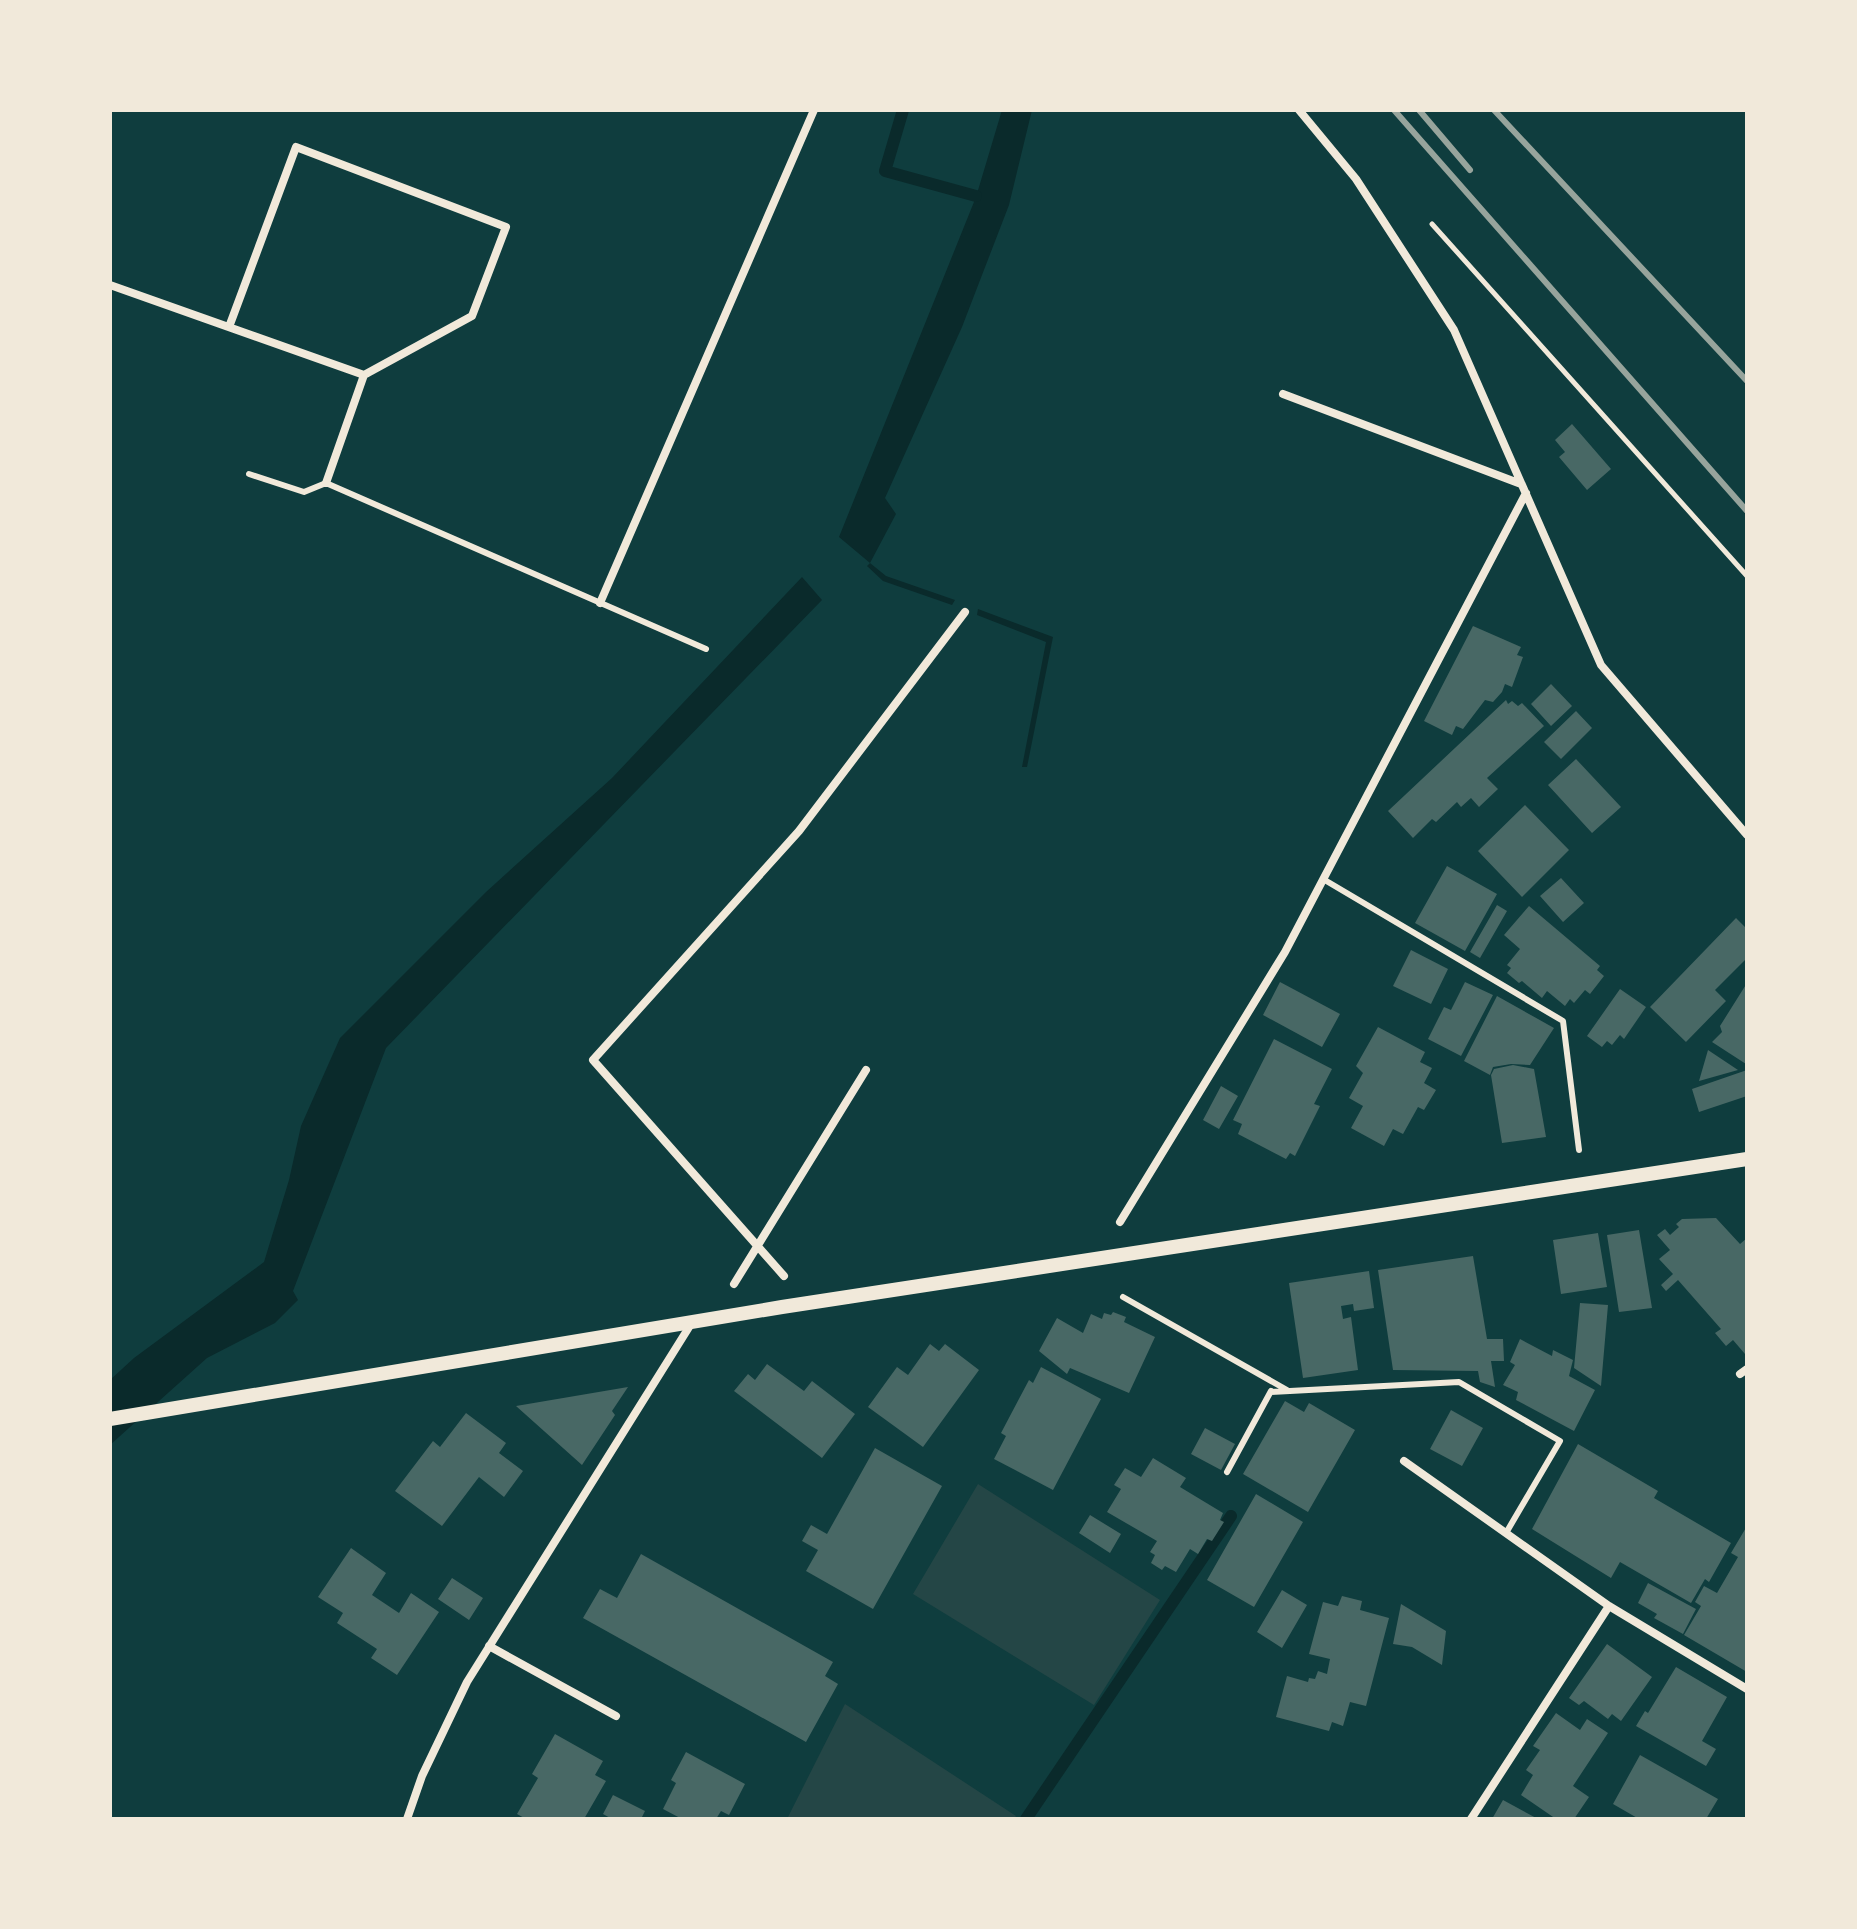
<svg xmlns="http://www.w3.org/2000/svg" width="1857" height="1929" font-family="Literata,serif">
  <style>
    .green { fill: #244646 }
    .water { fill: #0a2a2b }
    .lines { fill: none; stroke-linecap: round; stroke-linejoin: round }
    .stream { stroke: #0a2a2b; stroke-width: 12 }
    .building { fill: #486865 }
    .path { stroke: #f1e9da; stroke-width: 5 }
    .service { stroke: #f1e9da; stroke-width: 6 }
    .minor { stroke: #f1e9da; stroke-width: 8 }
    .tertiary { stroke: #f1e9da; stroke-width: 14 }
    .rail { stroke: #97a49c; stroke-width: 6 }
  </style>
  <rect width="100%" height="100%" fill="#0f3d3e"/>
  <path class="green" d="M978 1484 1160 1600 1094 1705 913 1594Z
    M845 1704 1016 1816 1014 1819H787Z"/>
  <path class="water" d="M1002 110H1032L1009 205 962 327 885 498 896 514 870 563 886 576 955 600 952 605 883 581 867 566 870 563 839 537 976 197Z
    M802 577 822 600 386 1048 293 1291 298 1300 275 1323 207 1358 110 1445V1380L134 1358 264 1262 289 1180 301 1126 340 1038 486 892 612 778Z
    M978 609 1053 637 1027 767H1022L1046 642 977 615Z"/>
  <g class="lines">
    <path class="stream" d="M903 110 885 171 976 196
      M1026 1819 1231 1516"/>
  </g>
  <path class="building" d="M1572 424 1611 469 1587 490 1559 457 1565 452 1555 440Z
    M1473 626 1521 647 1517 655 1523 657 1512 687 1505 684 1502 692 1493 702 1485 700 1463 729 1456 726 1452 735 1424 721Z
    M1551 684 1572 706 1551 726 1531 704Z
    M1506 700 1508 704 1512 701 1518 706 1522 703 1544 726 1487 778 1498 789 1479 807 1471 798 1461 807 1457 802 1436 822 1432 819 1413 838 1388 811Z
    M1576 711 1592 728 1561 759 1544 742Z
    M1576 759 1621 807 1592 833 1548 785Z
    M1525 805 1569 850 1522 897 1478 851Z
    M1447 866 1497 894 1465 951 1415 923Z
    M1561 878 1584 903 1563 922 1540 896Z
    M1497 905 1507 911 1480 958 1470 952Z
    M1529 906 1600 966 1597 970 1604 976 1590 994 1585 990 1574 1003 1570 999 1565 1006 1547 991 1542 998 1522 981 1519 983 1507 973 1511 968 1507 965 1520 949 1504 935Z
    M1736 918 1747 929V958L1715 990 1726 1001 1686 1042 1650 1007Z
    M1411 950 1448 969 1431 1004 1393 986Z
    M1280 982 1340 1014 1322 1047 1263 1015Z
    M1465 982 1493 995 1461 1056 1428 1039 1444 1007 1451 1010Z
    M1747 983V1062L1746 1064 1712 1042 1722 1032 1720 1026Z
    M1620 989 1646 1007 1624 1039 1620 1035 1612 1045 1607 1041 1602 1047 1587 1036Z
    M1497 996 1554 1028 1530 1065 1511 1064 1493 1067 1490 1075 1464 1061Z
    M1378 1027 1425 1052 1420 1062 1432 1068 1424 1083 1436 1090 1424 1110 1418 1107 1403 1134 1393 1129 1384 1146 1351 1128 1363 1106 1349 1098 1363 1073 1356 1066Z
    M1274 1039 1332 1069 1314 1104 1320 1106 1295 1156 1290 1153 1286 1159 1238 1134 1242 1124 1233 1120Z
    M1708 1050 1738 1070 1699 1081Z
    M1513 1065 1534 1069 1546 1137 1502 1143 1491 1075 1494 1069Z
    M1747 1070V1096L1699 1112 1692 1089Z
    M1221 1086 1238 1096 1219 1129 1203 1120Z
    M1716 1218 1740 1244 1747 1238 1745 1354 1733 1340 1726 1346 1715 1333 1721 1329 1678 1280 1666 1291 1661 1285 1673 1274 1659 1259 1670 1250 1657 1235 1665 1229 1670 1235 1679 1227 1676 1224 1682 1219Z
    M1639 1230 1652 1308 1619 1312 1607 1235Z
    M1598 1233 1607 1287 1561 1294 1553 1240Z
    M1473 1256 1487 1339H1503L1504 1361H1491L1495 1387 1480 1382 1478 1371 1393 1370 1378 1270Z
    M1369 1271 1374 1308 1354 1311 1353 1304 1341 1306 1343 1319 1351 1317 1358 1370 1303 1378 1289 1283Z
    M1580 1303 1608 1305 1601 1386 1574 1368Z
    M1113 1312 1126 1317 1124 1322 1155 1337 1129 1393 1070 1368 1067 1374 1039 1351 1057 1318 1083 1333 1091 1314 1102 1319 1104 1313 1111 1315Z
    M1520 1339 1552 1356 1553 1350 1573 1360 1569 1376 1595 1390 1574 1431 1516 1400 1518 1392 1503 1385 1515 1365 1510 1362Z
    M930 1344 939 1351 945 1344 979 1370 923 1447 868 1407 897 1367 908 1375Z
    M767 1364 804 1391 812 1381 855 1414 822 1458 734 1391 748 1374 755 1380Z
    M1041 1367 1101 1399 1053 1490 994 1459 1006 1436 1001 1433 1029 1380 1033 1383Z
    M628 1387 612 1411 615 1415 582 1465 516 1406Z
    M1285 1401 1304 1412 1309 1403 1355 1430 1308 1512 1243 1474Z
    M1451 1410 1483 1428 1462 1466 1430 1449Z
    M466 1413 506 1443 499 1453 523 1471 504 1497 479 1477 442 1526 395 1491 433 1441 440 1447Z
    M1205 1428 1235 1444 1221 1470 1191 1454Z
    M1578 1444 1658 1491 1654 1498 1731 1543 1709 1582 1705 1579 1691 1603 1620 1562 1611 1578 1532 1529Z
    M875 1448 942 1486 873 1609 806 1571 818 1550 802 1541 811 1525 827 1534Z
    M1153 1458 1186 1478 1180 1487 1223 1513 1220 1520 1224 1522 1212 1541 1207 1539 1198 1554 1190 1549 1176 1572 1165 1566 1162 1570 1151 1563 1155 1555 1150 1552 1157 1541 1107 1512 1121 1489 1114 1485 1125 1468 1141 1477Z
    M1256 1494 1303 1522 1254 1607 1207 1580Z
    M1090 1515 1121 1534 1110 1553 1079 1533Z
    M1747 1526V1672L1684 1635 1701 1606 1695 1602 1704 1586 1717 1593 1738 1557 1731 1553Z
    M351 1548 386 1573 372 1595 399 1613 411 1593 439 1612 397 1675 371 1658 377 1649 337 1623 343 1613 318 1597Z
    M641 1554 833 1662 825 1676 838 1684 806 1742 583 1618 600 1589 617 1598Z
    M452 1578 483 1598 469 1620 438 1599Z
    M1648 1583 1696 1609 1683 1634 1654 1618 1657 1614 1638 1603Z
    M1282 1590 1307 1605 1282 1648 1257 1632Z
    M1342 1596 1362 1601 1360 1610 1389 1618 1366 1706 1350 1702 1343 1726 1332 1722 1329 1731 1276 1717 1287 1676 1308 1682 1309 1678 1315 1679 1318 1671 1327 1674 1330 1659 1309 1654 1323 1602 1338 1606Z
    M1401 1604 1446 1631 1442 1665 1412 1647 1393 1644Z
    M1607 1644 1652 1677 1621 1721 1612 1714 1608 1719 1584 1701 1579 1705 1569 1698Z
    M1676 1667 1727 1697 1702 1741 1716 1749 1706 1766 1636 1726 1645 1711 1648 1713Z
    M1556 1713 1580 1730 1587 1719 1608 1733 1573 1786 1589 1797 1574 1819H1556L1521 1795 1533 1775 1526 1770 1540 1750 1533 1746Z
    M555 1734 603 1761 595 1775 606 1781 584 1819H526L517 1814 538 1778 532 1774Z
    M686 1752 745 1784 729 1815 721 1811 716 1819H682L663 1809 676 1783 671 1780Z
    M1640 1755 1718 1799 1706 1819H1639L1613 1804Z
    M613 1795 645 1811 641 1819H612L603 1814Z
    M1503 1800 1538 1819H1492Z"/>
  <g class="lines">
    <path class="path" d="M1432 224 1747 576"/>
    <path class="service" d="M249 474 304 492 326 483 706 649
      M1323 879 1563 1021 1579 1150
      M1123 1297 1287 1390
      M1271 1392 1459 1382 1560 1441 1506 1533
      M1227 1472 1271 1391"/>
    <path class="minor" d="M1299 110 1356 179 1454 330 1601 665 1747 835
      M110 285 364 375 326 483
      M229 327 296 147 506 227 472 316 364 375
      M1283 394 1521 484
      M600 603 814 110
      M1120 1222 1285 952 1526 493
      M784 1276 593 1060 799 831 965 612
      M734 1284 866 1070
      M1740 1374 1747 1369
      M1404 1461 1609 1606 1747 1689
      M489 1646 616 1716
      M407 1819 422 1776 467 1682 691 1324
      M1471 1819 1609 1606"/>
    <path class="tertiary" d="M110 1419 782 1307 1747 1159"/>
    <path class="rail" d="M1394 110 1747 511
      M1419 110 1470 170
      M1494 110 1747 381"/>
  </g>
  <rect width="1857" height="1929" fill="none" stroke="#f1e9da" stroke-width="224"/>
</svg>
